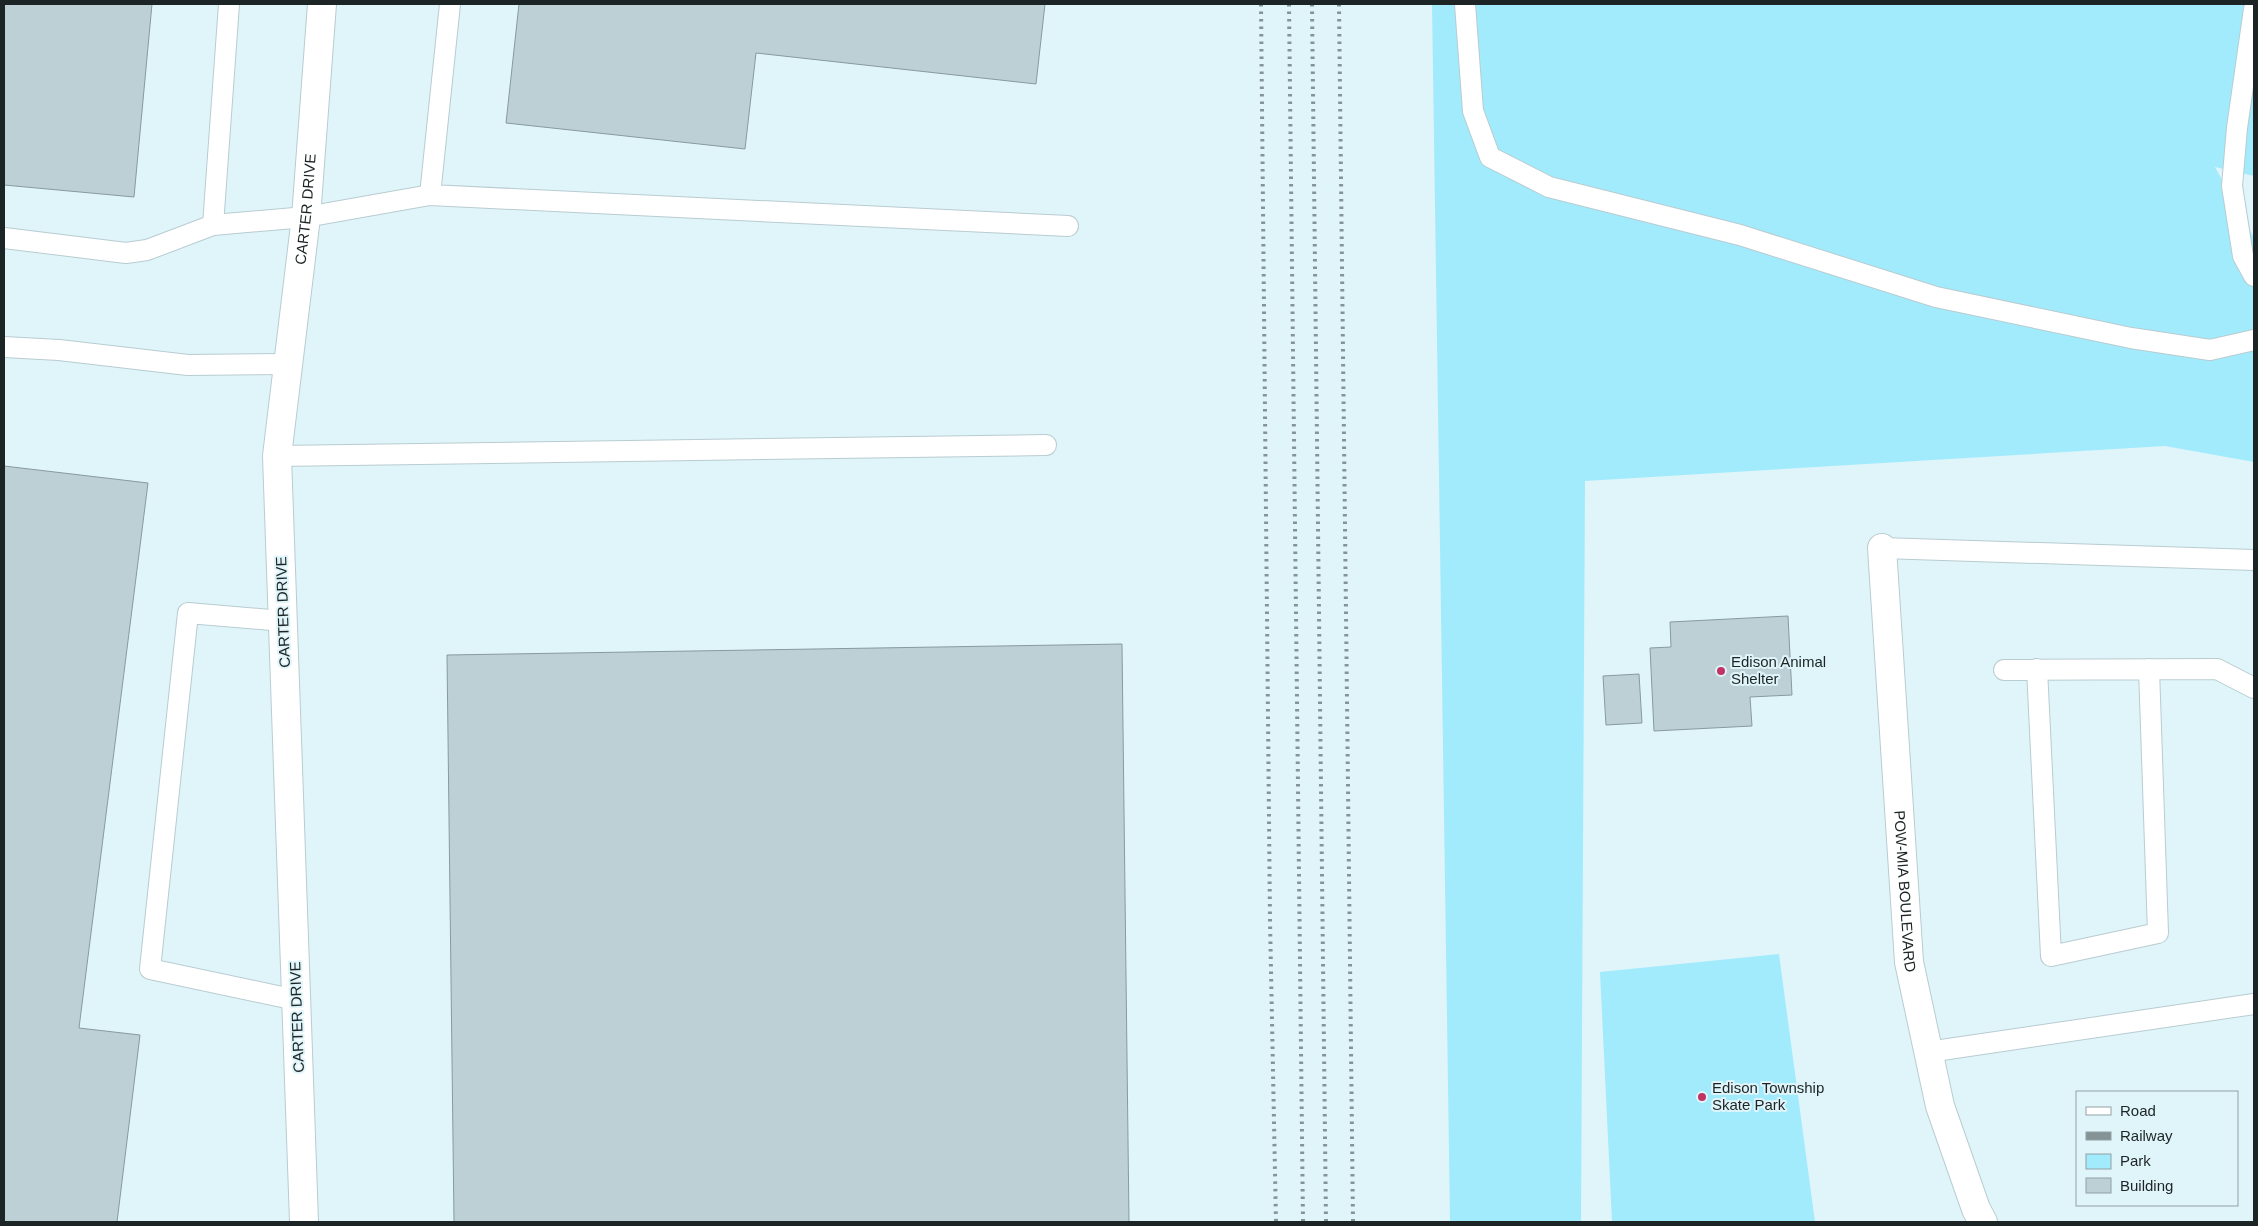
<svg xmlns="http://www.w3.org/2000/svg" width="2258" height="1226" font-family="Helvetica,sans-serif">
  <style>
    .green { fill: #a2ebfd }
    .building { fill: #bcd0d5; stroke: #879a9f }
    .lines { fill: none; stroke-linecap: round; stroke-linejoin: round }
    .lane-casing { stroke: #b8ccd1; stroke-width: 22 }
    .street-casing { stroke: #b8ccd1; stroke-width: 30 }
    .lane { stroke: #fff; stroke-width: 20 }
    .street { stroke: #fff; stroke-width: 28 }
    .rail { stroke: #849396; stroke-width: 4; stroke-dasharray: 2.5 5; stroke-linecap: butt }
    .poi-dot { fill: #c13364; stroke: #e0f5fa; stroke-width: 2 }
    .labels { text-anchor: middle; stroke-width: 4; stroke-linejoin: round; paint-order: stroke }
    .street-label { font-size: 15px; fill: #1c2425; stroke: #e0f5fa }
    .poi-label { font-size: 15px; fill: #1c2425; stroke: #e0f5fa; text-anchor: start }
  </style>
  <rect width="100%" height="100%" fill="#e0f5fa"/>
  <path class="green" d="M1432 4H2254V176L2215 167 2254 238V462L2165 446 1585 481 1581 1222H1450Z
    M1779 954 1815 1222H1612L1600 972Z"/>
  <path class="building" d="M4 4H152L134 197 4 185Z
    M519 4H1045L1036 84 756 53 745 149 506 123Z
    M4 466 148 483 79 1028 140 1035 117 1222H4Z
    M1788 616 1792 695 1750 697 1752 726 1654 731 1650 648 1671 647 1670 622Z
    M1122 644 1129 1222H454L447 655Z
    M1639 674 1642 723 1606 725 1603 676Z"/>
  <g class="lines">
    <defs>
      <path id="lane" d="M1465 4 1473 111 1490 157 1549 187 1740 235 1936 297 2131 338 2210 350 2254 340
        M2254 9 2237 128 2232 186 2243 256 2254 276
        M430 195 450 4
        M213 225 229 4
        M4 238 126 253 147 250 213 225 306 217 430 195 1068 226
        M4 347 59 350 188 365 289 364
        M277 456 1046 445
        M1882 548 2254 560
        M283 621 188 613 150 969 296 1000
        M2037 669 2051 956 2158 933 2149 669
        M2004 670 2217 669 2254 688
        M1928 1052 2254 1004"/>
      <g id="street">
        <path id="s1" d="M1882 548 1909 962 1940 1106 1976 1209 1983 1222"/>
        <path id="s2" d="M304 1222 277 456 306 217 322 4"/>
      </g>
    </defs>
    <use href="#lane" class="lane-casing"/>
    <use href="#street" class="street-casing"/>
    <use href="#lane" class="lane"/>
    <use href="#street" class="street"/>
    <path class="rail" d="M1261 4 1270 920 1276 1222
      M1289 4 1303 1222
      M1312 4 1326 1222
      M1339 4 1353 1222"/>
  </g>
  <g class="poi-dot">
    <circle cx="1721" cy="671" r="5"/>
    <circle cx="1702" cy="1097" r="5"/>
  </g>
  <g class="labels">
    <g class="street-label">
      <text dy="5" stroke="none"><textPath href="#s2" startOffset="1015">CARTER DRIVE</textPath></text>
      <text transform="translate(283 612) rotate(-92)" y="5">CARTER DRIVE</text>
      <text dy="5" stroke="none"><textPath href="#s1" startOffset="344">POW-MIA BOULEVARD</textPath></text>
      <text transform="translate(297 1017) rotate(-92)" y="5">CARTER DRIVE</text>
    </g>
    <g class="poi-label">
      <text x="1731" y="667">Edison Animal<tspan x="1731" dy="17">Shelter</tspan></text>
      <text x="1712" y="1093">Edison Township<tspan x="1712" dy="17">Skate Park</tspan></text>
    </g>
  </g>
  <rect width="2258" height="1226" fill="none" stroke="#1c2425" stroke-width="10"/>
  <rect x="2076" y="1091" width="162" height="115" fill="#e0f5fa" stroke="#92a1a5"/>
  <rect x="2086" y="1107" width="25" height="8" fill="#ffffff" stroke="#92a1a5"/>
  <text x="2120" y="1116" font-size="15" fill="#1c2425">Road</text>
  <rect x="2086" y="1132" width="25" height="8" fill="#849396" stroke="#92a1a5"/>
  <text x="2120" y="1141" font-size="15" fill="#1c2425">Railway</text>
  <rect x="2086" y="1154" width="25" height="15" fill="#a2ebfd" stroke="#92a1a5"/>
  <text x="2120" y="1166" font-size="15" fill="#1c2425">Park</text>
  <rect x="2086" y="1178" width="25" height="15" fill="#bcd0d5" stroke="#92a1a5"/>
  <text x="2120" y="1191" font-size="15" fill="#1c2425">Building</text>
</svg>
